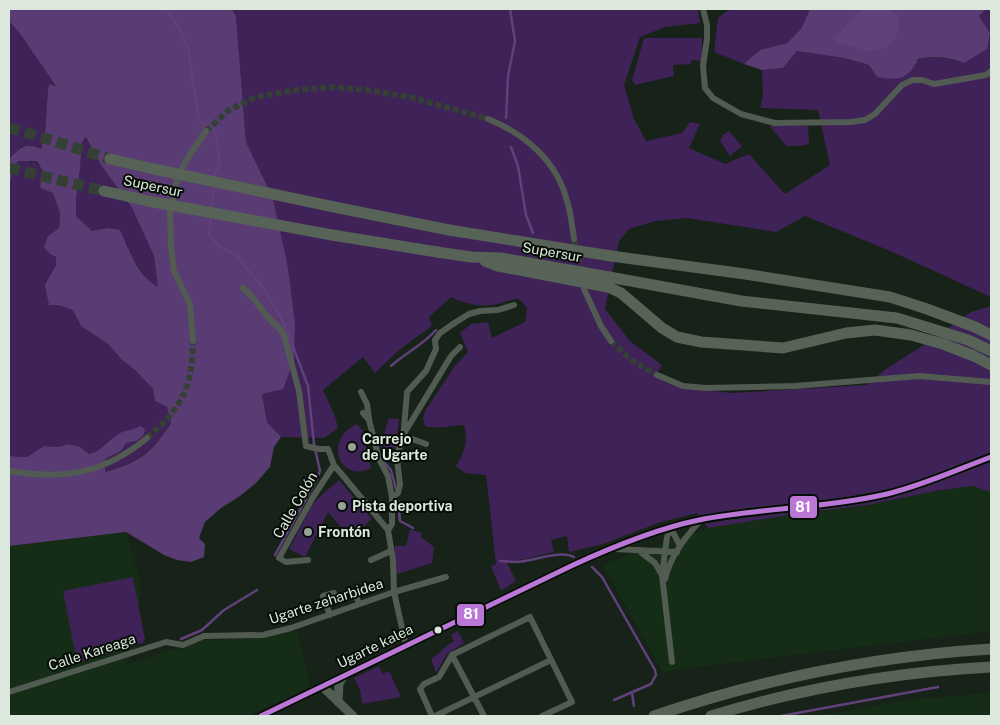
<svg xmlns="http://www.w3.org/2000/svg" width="1000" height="725" font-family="'Public Sans',sans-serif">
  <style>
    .built { fill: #152c16 }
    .green { fill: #3f2257 }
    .forest { fill: #593c73; fill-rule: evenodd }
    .water { fill: #60417c }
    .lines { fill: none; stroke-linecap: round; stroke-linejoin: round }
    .stream { stroke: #60417c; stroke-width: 2.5 }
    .street-tunnel { stroke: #354035; stroke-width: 6; stroke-dasharray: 6 3; stroke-linecap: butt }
    .highway-tunnel { stroke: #354035; stroke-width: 11; stroke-dasharray: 11 5.5; stroke-linecap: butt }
    .street { stroke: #525b52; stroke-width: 6 }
    .secondary { stroke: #525e53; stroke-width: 9 }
    .highway { stroke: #566356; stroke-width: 11 }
    .highway-bridge { stroke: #566356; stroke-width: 11 }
    .bus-1-casing { stroke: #050d06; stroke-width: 9 }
    .bus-1 { stroke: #ba77d6; stroke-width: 5 }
    .poi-dot { fill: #97a397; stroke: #050d06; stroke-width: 2 }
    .bus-dot { fill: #dce8dc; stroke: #050d06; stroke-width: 2 }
    .labels { text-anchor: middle; stroke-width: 4; stroke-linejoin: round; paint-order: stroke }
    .street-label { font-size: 14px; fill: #dce8dc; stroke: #050d06 }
    .poi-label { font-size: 14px; font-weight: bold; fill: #dce8dc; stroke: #050d06; text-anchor: start }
    .line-badge { stroke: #050d06; stroke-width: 2 }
    .badge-label { font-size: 14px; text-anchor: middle; font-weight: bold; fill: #fff }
  </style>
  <rect width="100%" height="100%" fill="#172218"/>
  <path class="built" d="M972 486 991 492V631L672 670 663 673 604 567 608 563 630 554 708 528 795 514 868 505 935 491Z
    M126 532 141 583 137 647 126 665 172 649H183L202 640 261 638 298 631 310 687 247 716H9V546Z
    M991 693V716H816L915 699Z"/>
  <path class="green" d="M232 9H698L700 23 665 27 640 37 624 85 634 119 646 141 682 133 690 122 700 124 689 148 725 164 749 154 785 194 830 165 818 110 760 108 763 96 762 70 783 68 797 51 844 58 869 65 877 77C910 62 927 50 964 63L990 33 979 16 986 9H991V297L888 250 805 216 776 232 687 218 656 221 629 229 619 241 605 309 630 341 662 365 655 377 670 384 689 389 733 393 867 385 886 369 919 348 971 312 991 306V492L972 486 935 491 868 505 795 514 708 528 698 513 661 522 603 544 569 552 567 536 551 540 554 552 507 563 516 581 501 591 491 566 496 564 486 475 465 473 456 466C465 452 468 441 464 425 450 425 438 430 425 426L423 418 425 411 454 367 468 352 460 333 471 324 488 322 492 338 525 322 527 308 519 299C508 299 502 304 491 305 478 307 463 303 451 297L429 317 432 326 399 350 375 373 363 357 323 390 335 416 338 428 324 438 281 437 267 422 262 394 272 196 246 142 236 16Z
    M730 9H810L801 29 787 43 760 50 744 64 714 52 718 18Z
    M9 21 21 35 57 86 49 84 48 90 45 132 41 149 22 146 9 159Z
    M644 38H702V61L691 60V64L673 65 674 76 635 85 632 80Z
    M770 126H808L809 144 800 146H786Z
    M729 131 742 146 730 156 720 141 723 135Z
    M86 137 101 165 132 208 154 256 159 288 150 283 142 272 131 256 126 242 107 228 92 231 76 216V200L80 169 82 142Z
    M25 160 31 162 36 161 42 170 40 188 53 193 60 213 59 228 48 236 56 256V265L52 273 58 305 73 309 81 326 108 344 122 360 135 370 153 389 155 401 167 407 171 423C150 454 140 462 105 472V459L121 451 126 443 136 441 134 430C130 431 125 431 122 432 108 438 105 450 89 454L80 447 69 444 57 447 44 446 27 457 9 456V188L12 174 18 161Z
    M389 418 399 419 396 448 382 453 378 437 383 436Z
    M357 424 363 431 371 468C339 484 323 439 357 424Z
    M339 480 372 519 350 538 328 512 305 557 289 549 311 507 317 499Z
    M410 529 422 533 421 537 434 547 432 563 394 575 395 546H406Z
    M133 577 145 639 143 643 77 663 63 591Z
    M458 631 464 643 447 654 436 673 431 659C440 653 445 646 454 641L451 635Z
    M379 666 383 674 389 671 401 697 362 704 360 690 354 678Z"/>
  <path class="forest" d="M9 9H232L236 16 246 142 272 196 287 262 295 323 294 360 283 389 262 394 267 422 281 437 274 447 270 467 256 483 240 496 221 508 205 522 199 538 205 544 204 557 191 562 177 560 164 555 126 532 9 546V456L27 457 44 446 57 447 69 444 80 447 89 454C105 450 108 438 122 432 128 430 134 430 140 426L145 429 143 436 136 441 126 443 121 451 105 459V472C141 462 151 453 171 423L167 407 155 401 153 389 135 370 122 360 108 344 81 326 73 310 58 305H49L45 285 56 265V257L50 254 44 247 48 236 59 228 60 213 53 193 40 188 42 170 37 161H18L12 174 9 188V159C21 147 24 142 41 149L45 132 48 90 49 84 56 86 21 35 9 21ZM86 137 101 165 132 208 154 256 158 287C137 275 130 251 120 230L107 228 92 231 76 216V200L80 169 82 142Z
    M810 9H986L979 16 990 33 987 49 964 63C948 57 935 56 918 59 908 80 899 81 877 77L869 65 844 58 797 51 783 68 762 70 744 64 760 50 787 43 801 29Z"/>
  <path class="water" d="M861 9H887L898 15C903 38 889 53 866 51 861 50 856 47 851 46 843 44 840 44 834 39Z"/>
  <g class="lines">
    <path class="stream" d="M166 9 180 30 188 48 199 121 215 130 220 163 215 173 214 179
      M506 118 508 76 515 41 510 9
      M511 147 518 166 526 215 533 233
      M211 209 214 185
      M211 217 209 234 220 247 236 255 266 292 280 316 289 336 308 386 314 444 320 471 317 479 275 555
      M391 366C405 353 423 345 436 330
      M384 462 391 470 396 489
      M398 500 400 521 413 528
      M500 561C505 561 510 562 516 562 532 562 559 549 574 557
      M592 567 602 577 655 670 656 675 651 684 614 700
      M181 639 202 630 224 610 257 590
      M632 693 634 706
      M781 716 938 687"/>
    <path class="street-tunnel" d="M206 131 229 110 256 97 297 90 334 87 368 90 414 98 488 119
      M574 239 581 274
      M611 341 631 360 657 375
      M147 438C183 406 192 389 193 341"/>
    <path class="highway-tunnel" d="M9 128 28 133 110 159
      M9 168 104 191"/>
    <path class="street" d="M703 9 707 25V39L703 66 705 88 713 98 741 114 775 123 851 122 865 120 875 114 902 85 913 80H922L934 84 986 75 991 71
      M488 119C525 134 557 161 567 201 571 213 572 226 574 239
      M243 288C255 297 260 310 271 320 276 326 281 328 284 335L299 391 306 446 319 449H328L334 465 388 530 393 560 394 592 406 646
      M584 289 601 326 611 341
      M193 341 190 304 174 271 171 248 170 213 178 176 189 156 206 131
      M657 375 683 386 706 388 795 386 919 376 991 382
      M361 392 367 404 369 419
      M363 413 369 420 379 459 388 476 392 497V524L388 530
      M405 432 451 356 460 347
      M403 440 412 439 426 444
      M9 471C63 480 104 474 147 438
      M392 497 398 493 400 485 397 459 399 449 403 440 407 392 426 371 436 349 435 340 440 333 456 322 469 314 480 311 498 310 514 305
      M670 531 667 537 662 575 672 662
      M670 531 674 534 680 546
      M615 549 677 552
      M638 550 655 563 662 575
      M308 560 286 562 279 558 313 497 334 465
      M371 560 391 551
      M665 579C670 557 685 537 701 520
      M355 593 359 604
      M330 615 323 596 334 593
      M452 655 484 716
      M9 692 166 642 183 645 204 636 263 635 291 628 394 592 446 577
      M432 716 420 689 424 684 439 677 452 655 530 617 572 702 542 716
      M435 716 551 660"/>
    <path class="secondary" d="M323 687 353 716
      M338 702 339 683 344 676
      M261 716 571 566C612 547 655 529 699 520 761 508 826 508 887 494 924 485 956 470 991 457"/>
    <path class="highway" d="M110 159 154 169
      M104 191 148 201
      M339 208 449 230
      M332 235 437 252
      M611 256 745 274 890 297 927 309 975 327 991 335
      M609 277 741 301 897 318 968 340 991 351
      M608 287 621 293 662 328 677 337 701 342 783 348 846 333 875 330 911 335 943 344 974 356 991 365
      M654 716C763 679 876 656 991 649
      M711 716C802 688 897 672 991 667"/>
    <path class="highway-bridge" d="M154 169 339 208
      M148 201 332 235
      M449 230 611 256
      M437 252 471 257 501 258 609 277
      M485 261 498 266 608 287"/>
    <defs>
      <path id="bus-1" d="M261 716 571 566C612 547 655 529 699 520 761 508 826 508 887 494 924 485 956 470 991 457"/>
    </defs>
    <use href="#bus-1" class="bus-1-casing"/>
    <use href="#bus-1" class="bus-1"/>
  </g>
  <g class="poi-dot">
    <circle cx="352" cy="447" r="5"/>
    <circle cx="342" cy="506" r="5"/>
    <circle cx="308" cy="532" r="5"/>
  </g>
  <circle class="bus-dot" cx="438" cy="630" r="4.5"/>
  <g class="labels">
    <g class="street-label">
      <text transform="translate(153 186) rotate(12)" y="5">Supersur</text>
      <text transform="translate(552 252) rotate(10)" y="5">Supersur</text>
      <text transform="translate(295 505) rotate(-60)" y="5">Calle Colón</text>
      <text transform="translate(326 601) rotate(-18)" y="5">Ugarte zeharbidea</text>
      <text transform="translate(375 646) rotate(-26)" y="5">Ugarte kalea</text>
      <text transform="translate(92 652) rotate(-18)" y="5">Calle Kareaga</text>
    </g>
    <g class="poi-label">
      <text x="362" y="444">Carrejo<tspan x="362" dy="16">de Ugarte</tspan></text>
      <text x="352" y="511">Pista deportiva</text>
      <text x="318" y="537">Frontón</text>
    </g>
  </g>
  <g class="line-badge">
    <rect x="789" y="495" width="29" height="24" rx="5" fill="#ba77d6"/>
    <rect x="456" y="603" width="29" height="24" rx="5" fill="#ba77d6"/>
  </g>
  <g class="badge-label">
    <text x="803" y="512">81</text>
    <text x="471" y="619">81</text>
  </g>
  <rect width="1000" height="725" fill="none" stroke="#dce8dc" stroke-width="20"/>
</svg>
